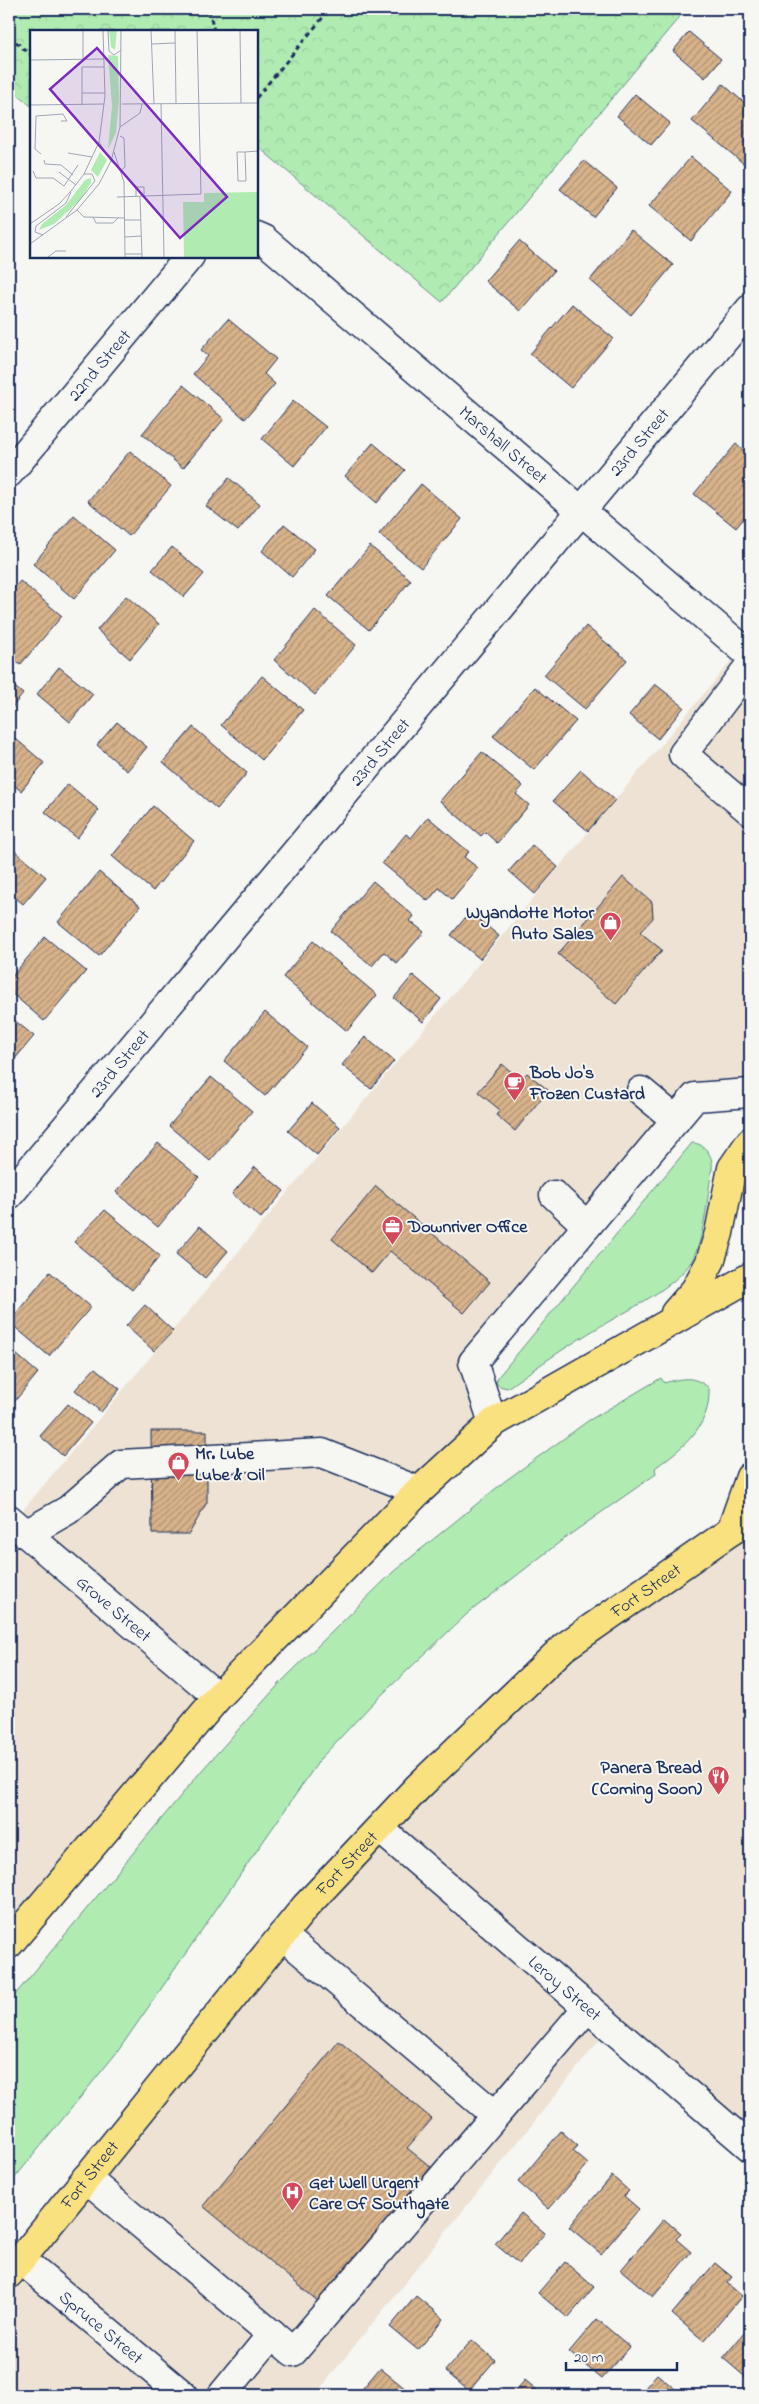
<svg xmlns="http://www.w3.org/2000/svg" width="759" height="2404" font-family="'Indie Flower',sans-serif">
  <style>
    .built { fill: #ede2d3 }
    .grass { fill: #b0ecb2; stroke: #668e88 }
    .park { fill: url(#park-crowns); stroke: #668e88 }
    .building { fill: url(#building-hatch); stroke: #1b2f5e }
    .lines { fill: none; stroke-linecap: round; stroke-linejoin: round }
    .minor-casing { stroke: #1b2f5e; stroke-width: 31 }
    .major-casing { stroke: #1b2f5e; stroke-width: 31 }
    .path { stroke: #1b2f5e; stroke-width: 3; stroke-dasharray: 5 4; stroke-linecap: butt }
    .minor { stroke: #f6f6f2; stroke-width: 28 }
    .major { stroke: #fae180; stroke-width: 28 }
    .labels { text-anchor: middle; stroke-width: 4; stroke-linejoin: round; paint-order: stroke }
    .street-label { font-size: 18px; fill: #1b2f5e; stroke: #f6f6f2 }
    .poi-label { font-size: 18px; font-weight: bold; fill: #1b2f5e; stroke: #f6f6f2; text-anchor: start }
    .inset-road { fill: none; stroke: #9ea6b7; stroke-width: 1 }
    .view { fill: #7b2cbf; fill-opacity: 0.15; stroke: #7b2cbf; stroke-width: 2.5 }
    .inset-edge { fill: none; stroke: #1b2f5e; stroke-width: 2.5 }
  </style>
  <defs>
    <pattern id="park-crowns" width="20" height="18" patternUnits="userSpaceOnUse" patternTransform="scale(1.25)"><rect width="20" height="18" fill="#b0ecb2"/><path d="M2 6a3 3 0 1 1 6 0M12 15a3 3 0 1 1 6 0" fill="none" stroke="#97cb9c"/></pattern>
    <pattern id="building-hatch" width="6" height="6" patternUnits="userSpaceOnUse" patternTransform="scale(1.25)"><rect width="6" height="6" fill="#d8b38a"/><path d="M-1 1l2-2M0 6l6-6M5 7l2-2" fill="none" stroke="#ae9274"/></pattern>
  </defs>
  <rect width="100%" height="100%" fill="#f6f6f2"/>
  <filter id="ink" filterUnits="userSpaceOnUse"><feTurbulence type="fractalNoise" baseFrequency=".02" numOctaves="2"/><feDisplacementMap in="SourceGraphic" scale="10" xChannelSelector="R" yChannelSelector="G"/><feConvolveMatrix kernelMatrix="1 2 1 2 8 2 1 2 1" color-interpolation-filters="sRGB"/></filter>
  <g filter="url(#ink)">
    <path class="built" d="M742 648 750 655V1093L695 1097 473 1362 493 1423 419 1491 9 1944V1519L13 1522Z
      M750 1520V2147L610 2027 315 2395H9V2274L305 1907 564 1647Z"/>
    <path class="grass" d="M692 1143C705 1143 714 1157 712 1169 707 1197 705 1242 689 1265 671 1290 617 1316 589 1333 561 1350 534 1369 507 1388L499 1386 496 1383 498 1377Z
      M661 1378 664 1383C683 1378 693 1375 709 1388 711 1427 683 1447 655 1468L656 1474 565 1538 467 1614 372 1704 321 1758 118 2051 9 2185V2002L203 1769 281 1682 393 1572 505 1481 588 1421Z"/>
    <path class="park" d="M9 9H686L442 302 256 145V31H31V106L9 87Z"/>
    <path class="building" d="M739 9H750V18Z
      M689 32 721 59 705 78 673 51Z
      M723 84 750 108 749 168 692 121Z
      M635 94 670 123 651 145 617 116Z
      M691 157 732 191 691 241 649 206Z
      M584 161 617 188 593 217 560 189Z
      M631 230 673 265 631 315 590 280Z
      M519 241 554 271 520 311 485 281Z
      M572 304 613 338 571 388 530 354Z
      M228 319 276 359 264 374 275 384 245 419 193 374 208 356 201 350Z
      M183 385 224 419 183 468 142 434Z
      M293 401 326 427 294 466 262 439Z
      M373 443 405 470 377 503 345 476Z
      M736 444 750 456V511L736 528 694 494Z
      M130 451 171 486 129 536 88 501Z
      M229 478 260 504 238 531 206 506Z
      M421 484 462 519 421 568 379 534Z
      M74 515 115 550 74 599 33 564Z
      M284 524 315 549 292 577 262 551Z
      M370 546 411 580 369 630 328 596Z
      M172 547 204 574 184 597 152 570Z
      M20 581 62 616 20 665 9 655V595Z
      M126 596 159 624 130 659 97 630Z
      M315 610 356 645 315 695 274 660Z
      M586 626 627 660 585 709 544 675Z
      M59 667 93 694 70 722 37 694Z
      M262 676 303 710 262 760 221 725Z
      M9 682 23 694 9 711Z
      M655 684 684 707 658 739 629 715Z
      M535 687 576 721 534 770 493 736Z
      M117 722 147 747 127 771 97 745Z
      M193 727 247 773 217 809 163 762Z
      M9 733 44 763 21 791 9 781Z
      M482 752 523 786 516 794 529 805 497 843 485 832 481 836 440 801Z
      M581 770 615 800 588 831 553 801Z
      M68 784 99 810 77 838 45 812Z
      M153 806 194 841 153 891 112 856Z
      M428 817 469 852 464 857 478 868 452 899 439 888 428 901 382 863 406 834 411 838Z
      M532 845 558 867 535 894 509 871Z
      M15 851 46 877 23 904 9 892V859Z
      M99 872 140 906 99 956 58 922Z
      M623 877 652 902 653 918 640 932 662 950 616 1004 558 954Z
      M373 881 414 916 410 921 424 932 397 963 384 952 372 966 331 931Z
      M470 912 499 936 480 959 451 935Z
      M45 937 86 971 44 1021 9 991V980Z
      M313 941 377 995 347 1031 283 977Z
      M413 975 441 999 423 1022 394 998Z
      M265 1012 307 1047 265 1096 224 1061Z
      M9 1016 34 1036 9 1066Z
      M365 1037 394 1061 371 1089 342 1065Z
      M502 1064 521 1080 527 1073 548 1090 515 1131 496 1115 500 1110 478 1092Z
      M211 1077 252 1111 210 1161 169 1126Z
      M312 1103 340 1127 317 1155 288 1131Z
      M158 1143 199 1177 158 1227 116 1192Z
      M255 1167 284 1191 261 1218 232 1194Z
      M376 1186 490 1282 464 1313 390 1251 372 1273 332 1239Z
      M105 1210 160 1256 132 1290 74 1242Z
      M200 1226 228 1251 205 1278 176 1254Z
      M50 1272 91 1307 49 1356 9 1322Z
      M145 1305 173 1331 154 1351 126 1326Z
      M9 1348 38 1373 9 1408Z
      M95 1368 120 1389 101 1412 75 1390Z
      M68 1404 91 1423 63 1456 40 1436Z
      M151 1431H207V1502L189 1534H152Z
      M339 2041 432 2119 407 2148 431 2167 319 2302 203 2206Z
      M561 2131 578 2146 573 2151 588 2164 549 2209 518 2182Z
      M612 2176 629 2191 624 2196 639 2209 601 2254 569 2227Z
      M521 2213 545 2233 519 2264 495 2244Z
      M664 2219 681 2234 676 2239 691 2252 653 2297 621 2270Z
      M565 2262 594 2287 568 2318 538 2293Z
      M715 2263 732 2277 727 2283 742 2296 704 2341 672 2314Z
      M416 2296 444 2319 418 2350 390 2327Z
      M597 2319 630 2347 602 2379 569 2352Z
      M750 2326V2381L723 2358Z
      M472 2340 495 2360 469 2391 445 2371Z
      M380 2368 412 2394 411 2395H357Z
      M657 2374 681 2394 679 2395H639Z
      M525 2380 543 2395H512Z
      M21 2388 29 2395H15Z"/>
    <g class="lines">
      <defs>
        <g id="minor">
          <path id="s1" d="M256 236 263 239 750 655"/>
          <path id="s2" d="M9 473 190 256"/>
          <path d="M750 665 683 754 750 811"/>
          <path d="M641 1091 676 1120"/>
          <path id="s3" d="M9 1195 750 309"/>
          <path d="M554 1195 587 1226"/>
          <path d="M493 1423 473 1362 695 1097 750 1093"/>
          <path id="s4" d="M9 1519 218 1697"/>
          <path d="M26 1534 68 1510 121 1464 322 1453 419 1491"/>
          <path id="s5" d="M380 1829 750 2147"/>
          <path d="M282 1935 495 2115"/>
          <path d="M86 2178 293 2352 588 2007"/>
          <path id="s6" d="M20 2259 183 2395"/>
          <path d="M222 2395 272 2334"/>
        </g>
        <g id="major">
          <path d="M675 1313 695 1290 710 1262 719 1233 732 1168 750 1142"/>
          <path d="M731 1531 750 1477"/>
          <path d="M9 1944 218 1697 419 1491 493 1423 750 1277"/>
          <path id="s7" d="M9 2274 305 1907 418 1787 564 1647 731 1531 750 1520"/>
        </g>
      </defs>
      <use href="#minor" class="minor-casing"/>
      <use href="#major" class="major-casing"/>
      <path class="path" d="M209 9 214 31
        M9 36 31 55
        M256 98 330 9"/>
      <use href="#minor" class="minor"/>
      <use href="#major" class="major"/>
    </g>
  </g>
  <defs>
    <symbol id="shop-pin" viewBox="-11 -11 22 30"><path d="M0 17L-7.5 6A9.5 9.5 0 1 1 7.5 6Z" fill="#d1495b" stroke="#f6f6f2"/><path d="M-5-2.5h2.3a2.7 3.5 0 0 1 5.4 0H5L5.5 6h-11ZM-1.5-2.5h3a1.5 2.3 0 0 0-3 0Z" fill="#fff"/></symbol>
    <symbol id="cafe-pin" viewBox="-11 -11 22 30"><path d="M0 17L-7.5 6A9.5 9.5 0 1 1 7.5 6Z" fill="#d1495b" stroke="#f6f6f2"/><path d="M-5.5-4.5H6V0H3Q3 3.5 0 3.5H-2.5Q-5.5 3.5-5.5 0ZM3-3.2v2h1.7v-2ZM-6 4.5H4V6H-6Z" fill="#fff"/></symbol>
    <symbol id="office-pin" viewBox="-11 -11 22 30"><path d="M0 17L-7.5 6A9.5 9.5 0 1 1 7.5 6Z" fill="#d1495b" stroke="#f6f6f2"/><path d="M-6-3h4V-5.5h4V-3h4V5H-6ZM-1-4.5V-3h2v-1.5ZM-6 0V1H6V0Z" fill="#fff"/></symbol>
    <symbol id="restaurant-pin" viewBox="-11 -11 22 30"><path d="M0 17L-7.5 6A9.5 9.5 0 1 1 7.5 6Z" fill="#d1495b" stroke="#f6f6f2"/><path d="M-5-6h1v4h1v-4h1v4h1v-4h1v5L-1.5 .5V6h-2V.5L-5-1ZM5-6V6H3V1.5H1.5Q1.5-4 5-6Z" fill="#fff"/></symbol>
    <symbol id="hospital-pin" viewBox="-11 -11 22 30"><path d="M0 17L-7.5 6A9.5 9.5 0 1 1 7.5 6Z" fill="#d1495b" stroke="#f6f6f2"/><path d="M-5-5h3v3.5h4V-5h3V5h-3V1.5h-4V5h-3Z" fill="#fff"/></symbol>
  </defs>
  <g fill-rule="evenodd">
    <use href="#shop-pin" x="598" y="910" width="25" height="34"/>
    <use href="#cafe-pin" x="502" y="1070" width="25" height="34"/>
    <use href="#office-pin" x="380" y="1214" width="25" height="34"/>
    <use href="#shop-pin" x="166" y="1450" width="25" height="34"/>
    <use href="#restaurant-pin" x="706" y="1764" width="25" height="34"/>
    <use href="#hospital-pin" x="280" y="2180" width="25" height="34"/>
  </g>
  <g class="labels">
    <g class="street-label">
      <text dy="6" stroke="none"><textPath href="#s2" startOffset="141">22nd Street</textPath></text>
      <text dy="6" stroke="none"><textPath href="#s3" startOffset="982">23rd Street</textPath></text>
      <text dy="6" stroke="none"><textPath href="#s1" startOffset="324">Marshall Street</textPath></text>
      <text dy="6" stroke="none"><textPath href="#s3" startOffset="578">23rd Street</textPath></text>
      <text dy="6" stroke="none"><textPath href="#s3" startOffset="172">23rd Street</textPath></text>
      <text dy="6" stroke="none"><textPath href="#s7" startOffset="938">Fort Street</textPath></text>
      <text dy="6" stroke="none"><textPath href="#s4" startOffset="138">Grove Street</textPath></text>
      <text dy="6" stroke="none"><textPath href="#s7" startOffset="532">Fort Street</textPath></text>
      <text dy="6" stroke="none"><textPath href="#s5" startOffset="244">Leroy Street</textPath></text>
      <text dy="6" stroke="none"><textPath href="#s7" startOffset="128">Fort Street</textPath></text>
      <text dy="6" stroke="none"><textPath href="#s6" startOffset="106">Spruce Street</textPath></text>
    </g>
    <g class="poi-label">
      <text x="594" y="918" text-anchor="end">Wyandotte Motor<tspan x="594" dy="21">Auto Sales</tspan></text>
      <text x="530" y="1078">Bob Jo's<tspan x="530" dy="21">Frozen Custard</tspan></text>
      <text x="408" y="1232">Downriver Office</text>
      <text x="195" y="1459">Mr. Lube<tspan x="195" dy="21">Lube &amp; Oil</tspan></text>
      <text x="702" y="1773" text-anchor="end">Panera Bread<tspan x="702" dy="21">(Coming Soon)</tspan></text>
      <text x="309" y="2188">Get Well Urgent<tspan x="309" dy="21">Care Of Southgate</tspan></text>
    </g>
  </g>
  <g transform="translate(30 30)">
    <rect width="228" height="228" fill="#f6f6f2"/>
    <path d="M79 0H87L85 20 81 17ZM78 25 88 26 89 69 86 103 78 119 82 76ZM70 122 77 130 68 147 61 140ZM61 148V153L49 171 24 194 9 200 12 194 36 175 55 150Z" fill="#b0ecb2"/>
    <path d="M227 162V227H154L153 172H174V163Z" fill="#b0ecb2"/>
    <path class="inset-road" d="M53 0V29M78 0 79 21 84 25 91 20M121 0 124 74M145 0 146 73M210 0 211 73M122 14 145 13M0 30 74 29M52 63H75M92 74 228 73M131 74 134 227M0 75 74 74M52 75V37H74M90 97 110 83 112 74M90 106 94 108 95 137 90 141M69 112 81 131M84 122 89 137M215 122 216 151H208L207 122H215L228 121M38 123 62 127M11 124 5 119 6 86 33 84 37 91H31M14 130 15 134 31 135 43 145M81 131 89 137 94 152 95 227M3 141 6 148H23L34 156 48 135M29 142 46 155M87 167 171 164 167 0M106 167V157H114V167M110 167 112 227M47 180 54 187 94 188M36 187 65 151 62 144H54M63 187 66 193H83L88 188M94 190H111M0 194 29 174 41 161 54 144 69 112 75 66 73 0M13 205 5 202 6 196 36 173 41 162M95 207 111 206M0 214 47 180 69 154 81 131 90 97 91 0M95 224H112M18 227 26 221H36"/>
    <path class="view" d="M67 18 197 167 150 208 20 59Z"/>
    <rect width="228" height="228" class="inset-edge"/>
  </g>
  <rect width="759" height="2404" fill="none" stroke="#f6f6f2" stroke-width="30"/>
  <rect x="15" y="15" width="729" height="2374" fill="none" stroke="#1b2f5e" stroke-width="2" filter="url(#ink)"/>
  <path d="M566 2362v8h111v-8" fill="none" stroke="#1b2f5e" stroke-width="2.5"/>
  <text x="574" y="2362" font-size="15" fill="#1b2f5e" stroke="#f6f6f2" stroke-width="4" paint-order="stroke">20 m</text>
</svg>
